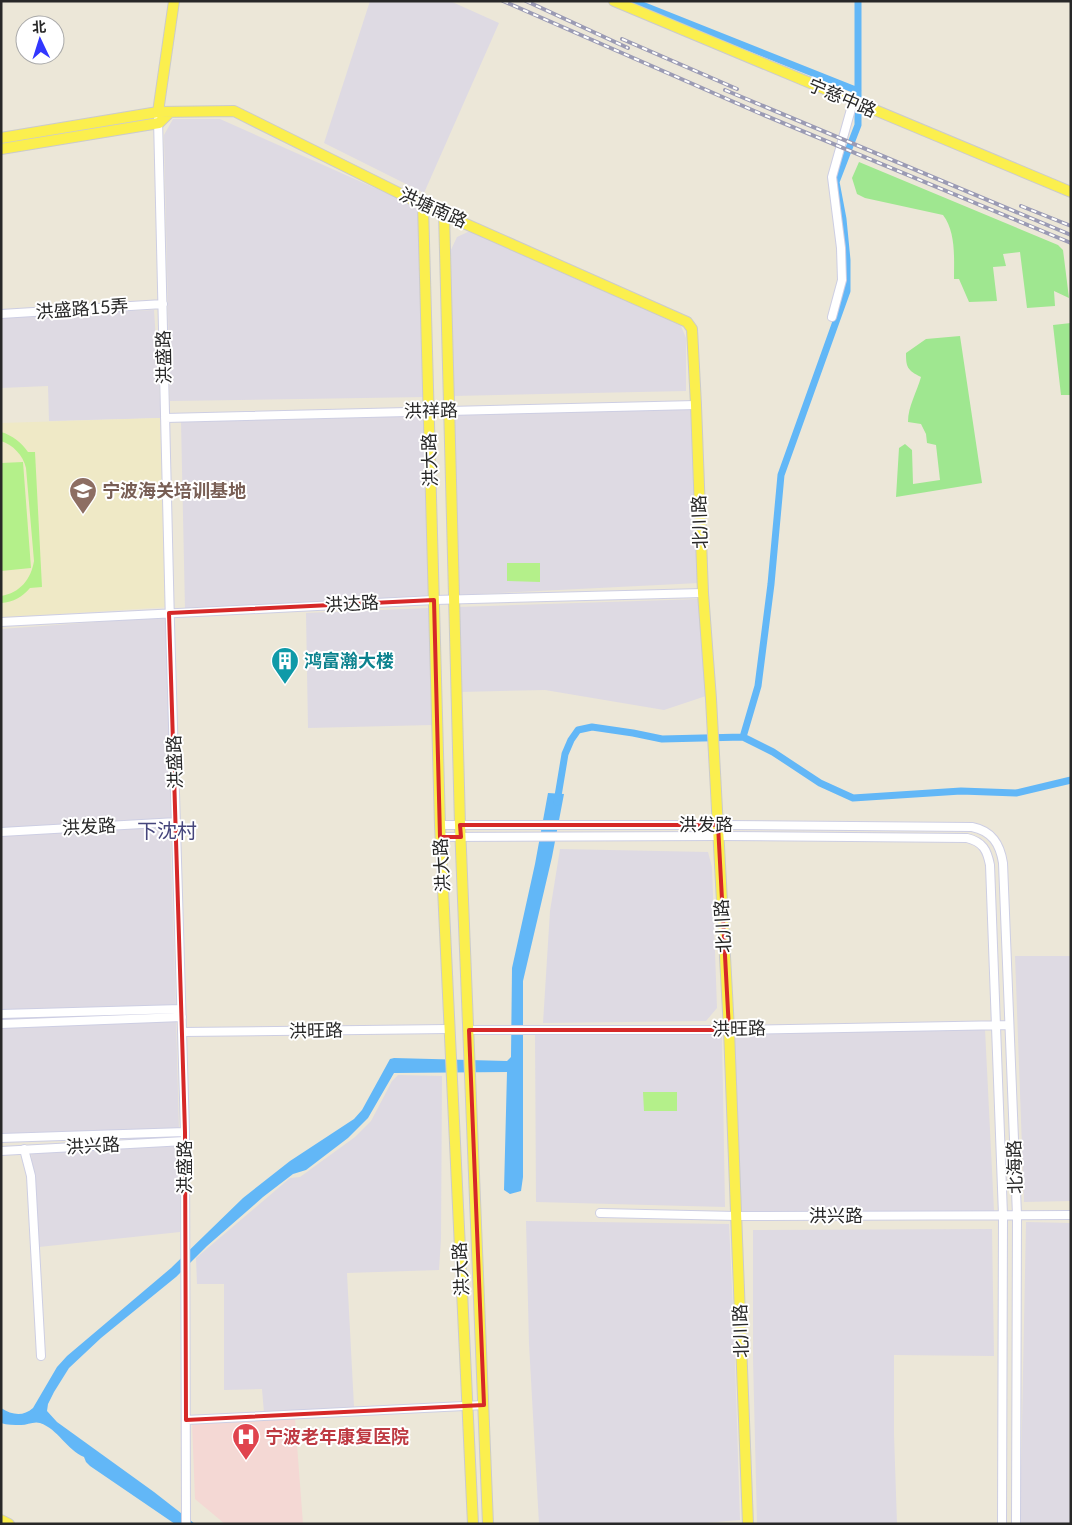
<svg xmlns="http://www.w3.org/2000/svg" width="1072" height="1525" font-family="Lato,'Noto Sans SC',sans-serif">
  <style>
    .industrial { fill: #dedae3 }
    .education { fill: #efe9c6 }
    .medical { fill: #f4d8d4 }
    .green { fill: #9fe790 }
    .pitch { fill: #b4f08a }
    .water { fill: #62b7f7 }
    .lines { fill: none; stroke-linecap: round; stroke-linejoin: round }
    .canal { stroke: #62b7f7; stroke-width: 7 }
    .minor-casing { stroke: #cdcee3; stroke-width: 10 }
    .major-casing { stroke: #cbcbcb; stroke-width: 12 }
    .minor { stroke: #fff; stroke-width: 8 }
    .major { stroke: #fbef4e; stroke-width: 10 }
    .rail-casing { stroke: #9b9bb4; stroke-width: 4 }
    .rail { stroke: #fff; stroke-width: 2; stroke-dasharray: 5.5; stroke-linecap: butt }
    .marked { fill: none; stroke: #d62828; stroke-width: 4; stroke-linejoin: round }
    .labels { text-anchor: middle; stroke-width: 4; stroke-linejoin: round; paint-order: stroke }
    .street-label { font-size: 18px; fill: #282828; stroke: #fff }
    .education-label { font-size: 18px; font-weight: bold; fill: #785e54; stroke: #fff; text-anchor: start }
    .culture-label { font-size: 18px; font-weight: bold; fill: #0d838f; stroke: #fff; text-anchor: start }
    .health-label { font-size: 18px; font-weight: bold; fill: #be3a42; stroke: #fff; text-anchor: start }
    .quarter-label { font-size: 20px; fill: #46467c; stroke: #fff }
  </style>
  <rect width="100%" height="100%" fill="#ece7d8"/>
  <path class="industrial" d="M370 1H450L499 23 424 193 324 143Z
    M173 119H220L420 208 426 397 170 401 164 135Z
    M472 230 551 268 681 326 686 338V391L452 396 449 254 457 237Z
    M154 310 161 418 49 421 48 386 1 388V317Z
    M693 408 699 583 458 595 454 415Z
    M427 416 432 597 185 609 181 422Z
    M699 599 706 696 664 710 545 690 460 692 458 607Z
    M429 608 432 725 308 728 306 613Z
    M166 617 171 818 1 828V629Z
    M170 825 176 1008 1 1011V835Z
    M560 849 708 852 712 867 717 1008 706 1021 543 1023 550 911Z
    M1015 956H1071V1201L1024 1202Z
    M176 1019 179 1130 1 1136V1026Z
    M985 1029 994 1211 741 1213 732 1034Z
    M535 1035H722L725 1207 536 1202Z
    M398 1075 442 1076 441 1239 439 1270 347 1273 354 1407 264 1413 262 1389 224 1390V1284H197L196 1258 290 1178 300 1177 355 1137 371 1121 392 1081Z
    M182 1144 180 1232 39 1247 31 1152Z
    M526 1221 729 1224 734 1328 740 1520 694 1524H539L529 1344Z
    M1026 1222 1071 1223V1524H1020Z
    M992 1229 994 1356 894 1355V1434L897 1524H757L753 1358V1230Z"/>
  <path class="education" d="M161 418 167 607 1 618V423Z"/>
  <path class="medical" d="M295 1418 303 1524H225L195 1499 192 1423Z"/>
  <path class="green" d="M859 162 1058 245 1063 250 1069 298 1054 291 1055 306 1027 308 1020 252 1003 254 1006 266 993 267 997 301 969 302 959 279H954C954 258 956 232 943 215L865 198 857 194 852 178Z
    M1071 323V395H1061L1053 325Z
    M960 336 982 483 896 497 899 448 905 444 912 450 913 484 940 480 936 445 927 443 926 434 921 424 908 422C908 406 917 392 921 377 907 370 906 367 906 353L926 339Z"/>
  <path class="pitch" d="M1 432C12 435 22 443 28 452H35L42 587 30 588C22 597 14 602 1 603V596C20 593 31 579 34 561L26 468C23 455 13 445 1 441Z
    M23 462 31 568 1 571V463Z
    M507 563H540V582L507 581Z
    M643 1092H677V1111H644Z"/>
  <path class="water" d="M548 793 564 794 552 857 523 981V1177L521 1191 510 1194 504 1190 507 1072 394 1073 368 1118 348 1138 306 1170 293 1174 263 1197 207 1246 176 1277 101 1338 69 1368 54 1392 48 1404 47 1411 57 1422 154 1492 195 1524H175L90 1466 86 1462 84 1457C67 1450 58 1429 40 1423 34 1421 27 1425 21 1425 14 1425 7 1425 1 1423V1408C12 1415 23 1417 33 1408L57 1367 67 1356 171 1268 243 1198 290 1161 354 1119 362 1110 390 1059 394 1058 507 1061 511 1057 512 968 535 864Z"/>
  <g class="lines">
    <path class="canal" d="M632 1 858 91
      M743 737 758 686 771 584 781 475 847 291V260L843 219 836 182 858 125V1
      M557 802 565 754 571 740 578 730 592 727 633 733 662 739 743 737 773 752 820 783 853 798 961 791 1016 793 1071 780"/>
    <defs>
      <path id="minor" d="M158 119 170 624 185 1132 186 1524
        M1 314 163 304
        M832 317 842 280 841 248 832 177 853 102
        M165 418 696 405
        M1 622 434 600 703 593
        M440 825H718L972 827C992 831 1000 844 1003 863L1017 1215 1016 1524
        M1 832 177 822
        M440 837 718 836 967 838C983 842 987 850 990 865L1003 1215 1002 1524
        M1 1014 181 1009
        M1 1024 182 1017
        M469 1030H729L1009 1025
        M182 1032 449 1029
        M1 1138 185 1132
        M24 1149 31 1176 41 1356
        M1 1151 185 1141
        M600 1213 736 1216 1071 1215
        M186 1420 484 1405"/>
      <path id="major" d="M614 1 1071 192
        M158 112 174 1
        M1 138 158 112 234 111 423 205 687 322 692 329 696 405 703 593 711 699 729 1030 748 1524
        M1 149 159 123 170 112
        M423 205 440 825 473 1524
        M444 213 460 825 488 1524
        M1 1520 9 1524"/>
    </defs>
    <use href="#minor" class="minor-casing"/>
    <use href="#major" class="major-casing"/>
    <use href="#minor" class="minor"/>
    <use href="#major" class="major"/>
    <defs>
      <path id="rail" d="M503 1 759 113 1071 243
        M526 1 628 48
        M622 39 737 89
        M725 90 1071 235
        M1021 206 1071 226"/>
    </defs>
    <use href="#rail" class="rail-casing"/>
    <use href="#rail" class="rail"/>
  </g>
  <path class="marked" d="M434 600 440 837H461L460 825H718L729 1030H469L484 1405 186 1420 185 1132 169 613Z"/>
  <defs>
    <symbol id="university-pin" viewBox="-11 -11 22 30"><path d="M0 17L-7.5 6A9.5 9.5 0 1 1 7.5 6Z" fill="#8d6e63" stroke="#fff"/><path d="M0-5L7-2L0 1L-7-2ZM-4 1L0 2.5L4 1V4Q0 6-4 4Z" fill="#fff"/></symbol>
    <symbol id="building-pin" viewBox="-11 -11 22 30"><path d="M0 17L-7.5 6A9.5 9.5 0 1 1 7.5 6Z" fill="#0f9aa8" stroke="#fff"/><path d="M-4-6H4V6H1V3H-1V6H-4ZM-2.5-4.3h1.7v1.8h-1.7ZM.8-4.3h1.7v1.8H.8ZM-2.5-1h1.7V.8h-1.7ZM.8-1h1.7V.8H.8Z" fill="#fff"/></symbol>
    <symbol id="hospital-pin" viewBox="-11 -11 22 30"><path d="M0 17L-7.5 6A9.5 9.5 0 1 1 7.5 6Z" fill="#e0444e" stroke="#fff"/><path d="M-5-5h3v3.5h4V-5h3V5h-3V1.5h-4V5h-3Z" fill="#fff"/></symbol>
  </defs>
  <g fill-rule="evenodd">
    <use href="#university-pin" x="67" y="475" width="32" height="43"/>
    <use href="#building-pin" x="269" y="645" width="32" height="43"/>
    <use href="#hospital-pin" x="230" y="1421" width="32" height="43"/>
  </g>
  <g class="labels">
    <g class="street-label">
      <text transform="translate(842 98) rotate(23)" y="6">宁慈中路</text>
      <text transform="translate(433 208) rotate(24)" y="6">洪塘南路</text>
      <text transform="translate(82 309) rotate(-4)" y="6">洪盛路15弄</text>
      <text transform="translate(164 357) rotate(-91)" y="6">洪盛路</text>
      <text transform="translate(431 411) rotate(-1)" y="6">洪祥路</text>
      <text transform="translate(430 460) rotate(-92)" y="6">洪大路</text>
      <text transform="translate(700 522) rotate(-92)" y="6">北川路</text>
      <text transform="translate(352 604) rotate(-3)" y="6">洪达路</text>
      <text transform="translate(175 762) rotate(-92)" y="6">洪盛路</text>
      <text x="706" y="831">洪发路</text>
      <text transform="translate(89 827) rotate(-3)" y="6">洪发路</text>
      <text transform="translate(442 865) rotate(-93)" y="6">洪大路</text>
      <text transform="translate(723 926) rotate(-93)" y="6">北川路</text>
      <text transform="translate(739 1029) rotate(-1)" y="6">洪旺路</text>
      <text transform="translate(316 1031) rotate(-1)" y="6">洪旺路</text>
      <text transform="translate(93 1146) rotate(-3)" y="6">洪兴路</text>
      <text transform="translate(185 1167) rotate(-90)" y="6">洪盛路</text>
      <text transform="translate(1015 1167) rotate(-92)" y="6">北海路</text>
      <text x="836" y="1222">洪兴路</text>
      <text transform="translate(461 1269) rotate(-93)" y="6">洪大路</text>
      <text transform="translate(741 1331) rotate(-92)" y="6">北川路</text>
    </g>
    <g class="education-label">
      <text x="102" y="497">宁波海关培训基地</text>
    </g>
    <g class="culture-label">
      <text x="304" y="667">鸿富瀚大楼</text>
    </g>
    <g class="health-label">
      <text x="265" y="1443">宁波老年康复医院</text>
    </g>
    <g class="quarter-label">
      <text x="167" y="838">下沈村</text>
    </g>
  </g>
  <rect width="1072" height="1525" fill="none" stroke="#282828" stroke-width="5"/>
  <g transform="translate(40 40) rotate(356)"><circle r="24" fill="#ffffff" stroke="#a9a9a9"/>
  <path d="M0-4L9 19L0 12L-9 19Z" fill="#3237ff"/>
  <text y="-8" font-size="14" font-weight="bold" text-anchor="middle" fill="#282828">北</text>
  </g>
</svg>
